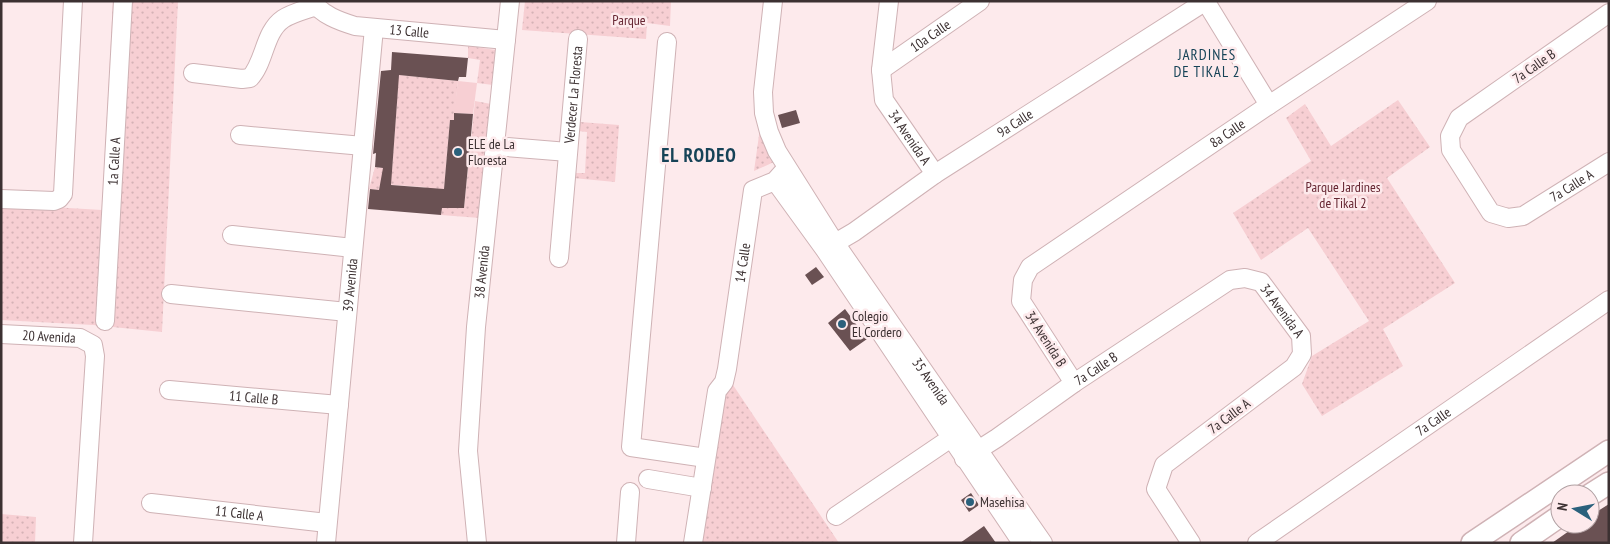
<svg xmlns="http://www.w3.org/2000/svg" width="1610" height="544" font-family="'PT Sans Narrow',sans-serif">
  <style>
    .grass { fill: url(#grass-dots) }
    .pitch { fill: #f7cfd3 }
    .building { fill: #6a5153 }
    .lines { fill: none; stroke-linecap: round; stroke-linejoin: round }
    .minor-casing { stroke: #cfb2b5; stroke-width: 20 }
    .major-casing { stroke: #cfb2b5; stroke-width: 24 }
    .minor { stroke: #fff; stroke-width: 18 }
    .major { stroke: #fff; stroke-width: 21 }
    .poi-dot { fill: #2a617c; stroke: #fdeaec; stroke-width: 2 }
    .labels { text-anchor: middle; stroke-width: 5; stroke-linejoin: round; paint-order: stroke }
    .park-label { font-size: 14px; fill: #662632; stroke: #fdeaec }
    .street-label { font-size: 14px; fill: #3c3132; stroke: #fdeaec }
    .poi-label { font-size: 14px; fill: #3c3132; stroke: #fdeaec; text-anchor: start }
    .neighbourhood-label { font-size: 15px; letter-spacing: 1px; fill: #164357; stroke: #fdeaec }
    .district-label { font-size: 19px; font-weight: bold; letter-spacing: 1px; fill: #164357; stroke: #fdeaec }
  </style>
  <defs>
    <pattern id="grass-dots" width="8" height="8" patternUnits="userSpaceOnUse" patternTransform="scale(1.25)"><rect width="8" height="8" fill="#f7cfd3"/><path d="M2 2h.1M6 6h.1" fill="none" stroke="#d5b2b6" stroke-width="1.8" stroke-linecap="round"/></pattern>
  </defs>
  <rect width="100%" height="100%" fill="#fdeaec"/>
  <path class="grass" d="M113 1H178L162 332 93 325 1 320V204L102 210Z
    M525 1H671L670 26 647 23 646 39 522 30Z
    M468 46 496 50 493 85 477 83 480 60 468 58Z
    M390 74 458 81 454 120H450L443 204 424 187 380 184 379 190 369 189 375 167 392 169 398 86Z
    M1398 100 1430 147 1387 178 1455 283 1383 329 1403 366 1322 416 1302 384 1312 356 1369 321 1308 228 1261 260 1233 213 1311 161 1286 118 1305 104 1331 146Z
    M475 101 491 104 480 218 441 215 442 208H464Z
    M761 121 774 162 754 171Z
    M580 122 619 125 615 182 573 178V173H585L587 132 578 131Z
    M733 385 839 543H699L721 396Z
    M1 514 36 517 35 543H1Z"/>
  <path class="pitch" d="M458 81 477 83 473 114 454 113Z"/>
  <path class="building" d="M392 52 468 58 466 77H459L458 81 399 75 391 185 444 189 450 120H454V113L473 114 464 208H442L441 215 368 209 370 189 379 190 383 168 375 167 376 153 373 154 381 71 391 70Z
    M796 110 800 123 782 128 778 115Z
    M816 267 824 277 812 285 805 275Z
    M845 309 867 339 850 351 828 323Z
    M971 493 979 505 969 512 961 500Z
    M1609 504V543H1552L1579 524H1590V516Z
    M984 526 996 543H960Z"/>
  <g class="lines">
    <defs>
      <g id="minor">
        <path id="s1" d="M312 1C322 15 339 21 355 26L506 40"/>
        <path id="s2" d="M773 1 763 92 764 113 769 132 777 151 835 243 1043 543"/>
        <path id="s3" d="M889 1 881 70 884 100 935 174"/>
        <path d="M1206 2 1269 105"/>
        <path id="s4" d="M1609 13 1459 118 1450 136 1451 150 1491 213 1508 218 1523 216 1609 162"/>
        <path d="M667 42 631 447 706 458"/>
        <path id="s5" d="M881 70 980 1"/>
        <path d="M193 73 242 79 250 78C265 62 264 32 283 19 292 13 305 10 316 6"/>
        <path d="M240 135 363 146"/>
        <path d="M494 146 568 152"/>
        <path d="M775 181 825 250 1022 543"/>
        <path d="M1 199 54 201 59 199 63 194 73 1"/>
        <path d="M232 235 353 248"/>
        <path id="s6" d="M825 249 854 232 935 174 1206 1"/>
        <path id="s7" d="M559 258 578 39"/>
        <path d="M171 294 347 312"/>
        <path id="s8" d="M105 321 123 1"/>
        <path id="s9" d="M1 334 80 338 93 345 95 356 83 543"/>
        <path id="s10" d="M1074 383 1021 301 1023 280 1030 267 1269 105 1427 1"/>
        <path id="s11" d="M169 390 339 405"/>
        <path id="s12" d="M964 459 997 438 1074 383 1230 280 1245 278 1261 282 1301 336 1302 354 1294 367 1164 465 1156 489 1191 543"/>
        <path d="M648 479 702 488"/>
        <path id="s13" d="M151 503 327 523"/>
        <path d="M836 516 951 438"/>
        <path id="s14" d="M326 543 374 28"/>
        <path id="s15" d="M477 543 468 451 476 327 510 1"/>
        <path d="M626 543 630 492"/>
        <path id="s16" d="M693 543 717 391 724 382 727 369 753 190 775 181 783 172"/>
        <path id="s17" d="M1257 543 1609 300"/>
      </g>
      <path id="major" d="M1590 495 1609 483
        M1472 543 1609 451
        M1521 543 1560 516"/>
    </defs>
    <use href="#minor" class="minor-casing"/>
    <use href="#major" class="major-casing"/>
    <use href="#minor" class="minor"/>
    <use href="#major" class="major"/>
  </g>
  <g class="poi-dot">
    <circle cx="458" cy="152" r="5"/>
    <circle cx="842" cy="324" r="5"/>
    <circle cx="970" cy="502" r="5"/>
  </g>
  <g class="labels">
    <g class="park-label">
      <text x="629" y="25">Parque</text>
      <text x="1343" y="192">Parque Jardines<tspan x="1343" dy="16">de Tikal 2</tspan></text>
    </g>
    <g class="street-label">
      <text dy="5" stroke="none"><textPath href="#s1" startOffset="105">13 Calle</textPath></text>
      <text dy="5" stroke="none"><textPath href="#s5" startOffset="60">10a Calle</textPath></text>
      <text transform="translate(1534 66) rotate(-35)" y="5">7a Calle B</text>
      <text dy="5" stroke="none"><textPath href="#s7" startOffset="164">Verdecer La Floresta</textPath></text>
      <text dy="5" stroke="none"><textPath href="#s6" startOffset="228">9a Calle</textPath></text>
      <text dy="5" stroke="none"><textPath href="#s10" startOffset="372">8a Calle</textPath></text>
      <text dy="5" stroke="none"><textPath href="#s3" startOffset="145">34 Avenida A</textPath></text>
      <text dy="5" stroke="none"><textPath href="#s8" startOffset="160">1a Calle A</textPath></text>
      <text dy="5" stroke="none"><textPath href="#s4" startOffset="382">7a Calle A</textPath></text>
      <text dy="5" stroke="none"><textPath href="#s16" startOffset="286">14 Calle</textPath></text>
      <text dy="5" stroke="none"><textPath href="#s15" startOffset="272">38 Avenida</textPath></text>
      <text dy="5" stroke="none"><textPath href="#s14" startOffset="259">39 Avenida</textPath></text>
      <text dy="5" stroke="none"><textPath href="#s12" startOffset="388">34 Avenida A</textPath></text>
      <text dy="5" stroke="none"><textPath href="#s9" startOffset="48">20 Avenida</textPath></text>
      <text transform="translate(1046 339) rotate(57)" y="5">34 Avenida B</text>
      <text dy="5" stroke="none"><textPath href="#s12" startOffset="160">7a Calle B</textPath></text>
      <text dy="5" stroke="none"><textPath href="#s2" startOffset="430">35 Avenida</textPath></text>
      <text dy="5" stroke="none"><textPath href="#s11" startOffset="85">11 Calle B</textPath></text>
      <text transform="translate(1229 416) rotate(-37)" y="5">7a Calle A</text>
      <text dy="5" stroke="none"><textPath href="#s17" startOffset="214">7a Calle</textPath></text>
      <text dy="5" stroke="none"><textPath href="#s13" startOffset="89">11 Calle A</textPath></text>
    </g>
    <g class="poi-label">
      <text x="468" y="149">ELE de La<tspan x="468" dy="16">Floresta</tspan></text>
      <text x="852" y="321">Colegio<tspan x="852" dy="16">El Cordero</tspan></text>
      <text x="980" y="507">Masehisa</text>
    </g>
    <g class="neighbourhood-label">
      <text x="1207" y="60">JARDINES<tspan x="1207" dy="17">DE TIKAL 2</tspan></text>
    </g>
    <g class="district-label">
      <text x="699" y="162">EL RODEO</text>
    </g>
  </g>
  <rect width="1610" height="544" fill="none" stroke="#3c3132" stroke-width="5"/>
  <g transform="translate(1575 509) rotate(280)"><circle r="24" fill="#fdeaec" stroke="#b0a0a2"/>
  <path d="M0-4L9 19L0 12L-9 19Z" fill="#2a617c"/>
  <text y="-8" font-size="14" font-weight="bold" text-anchor="middle" fill="#3c3132">N</text>
  </g>
</svg>
